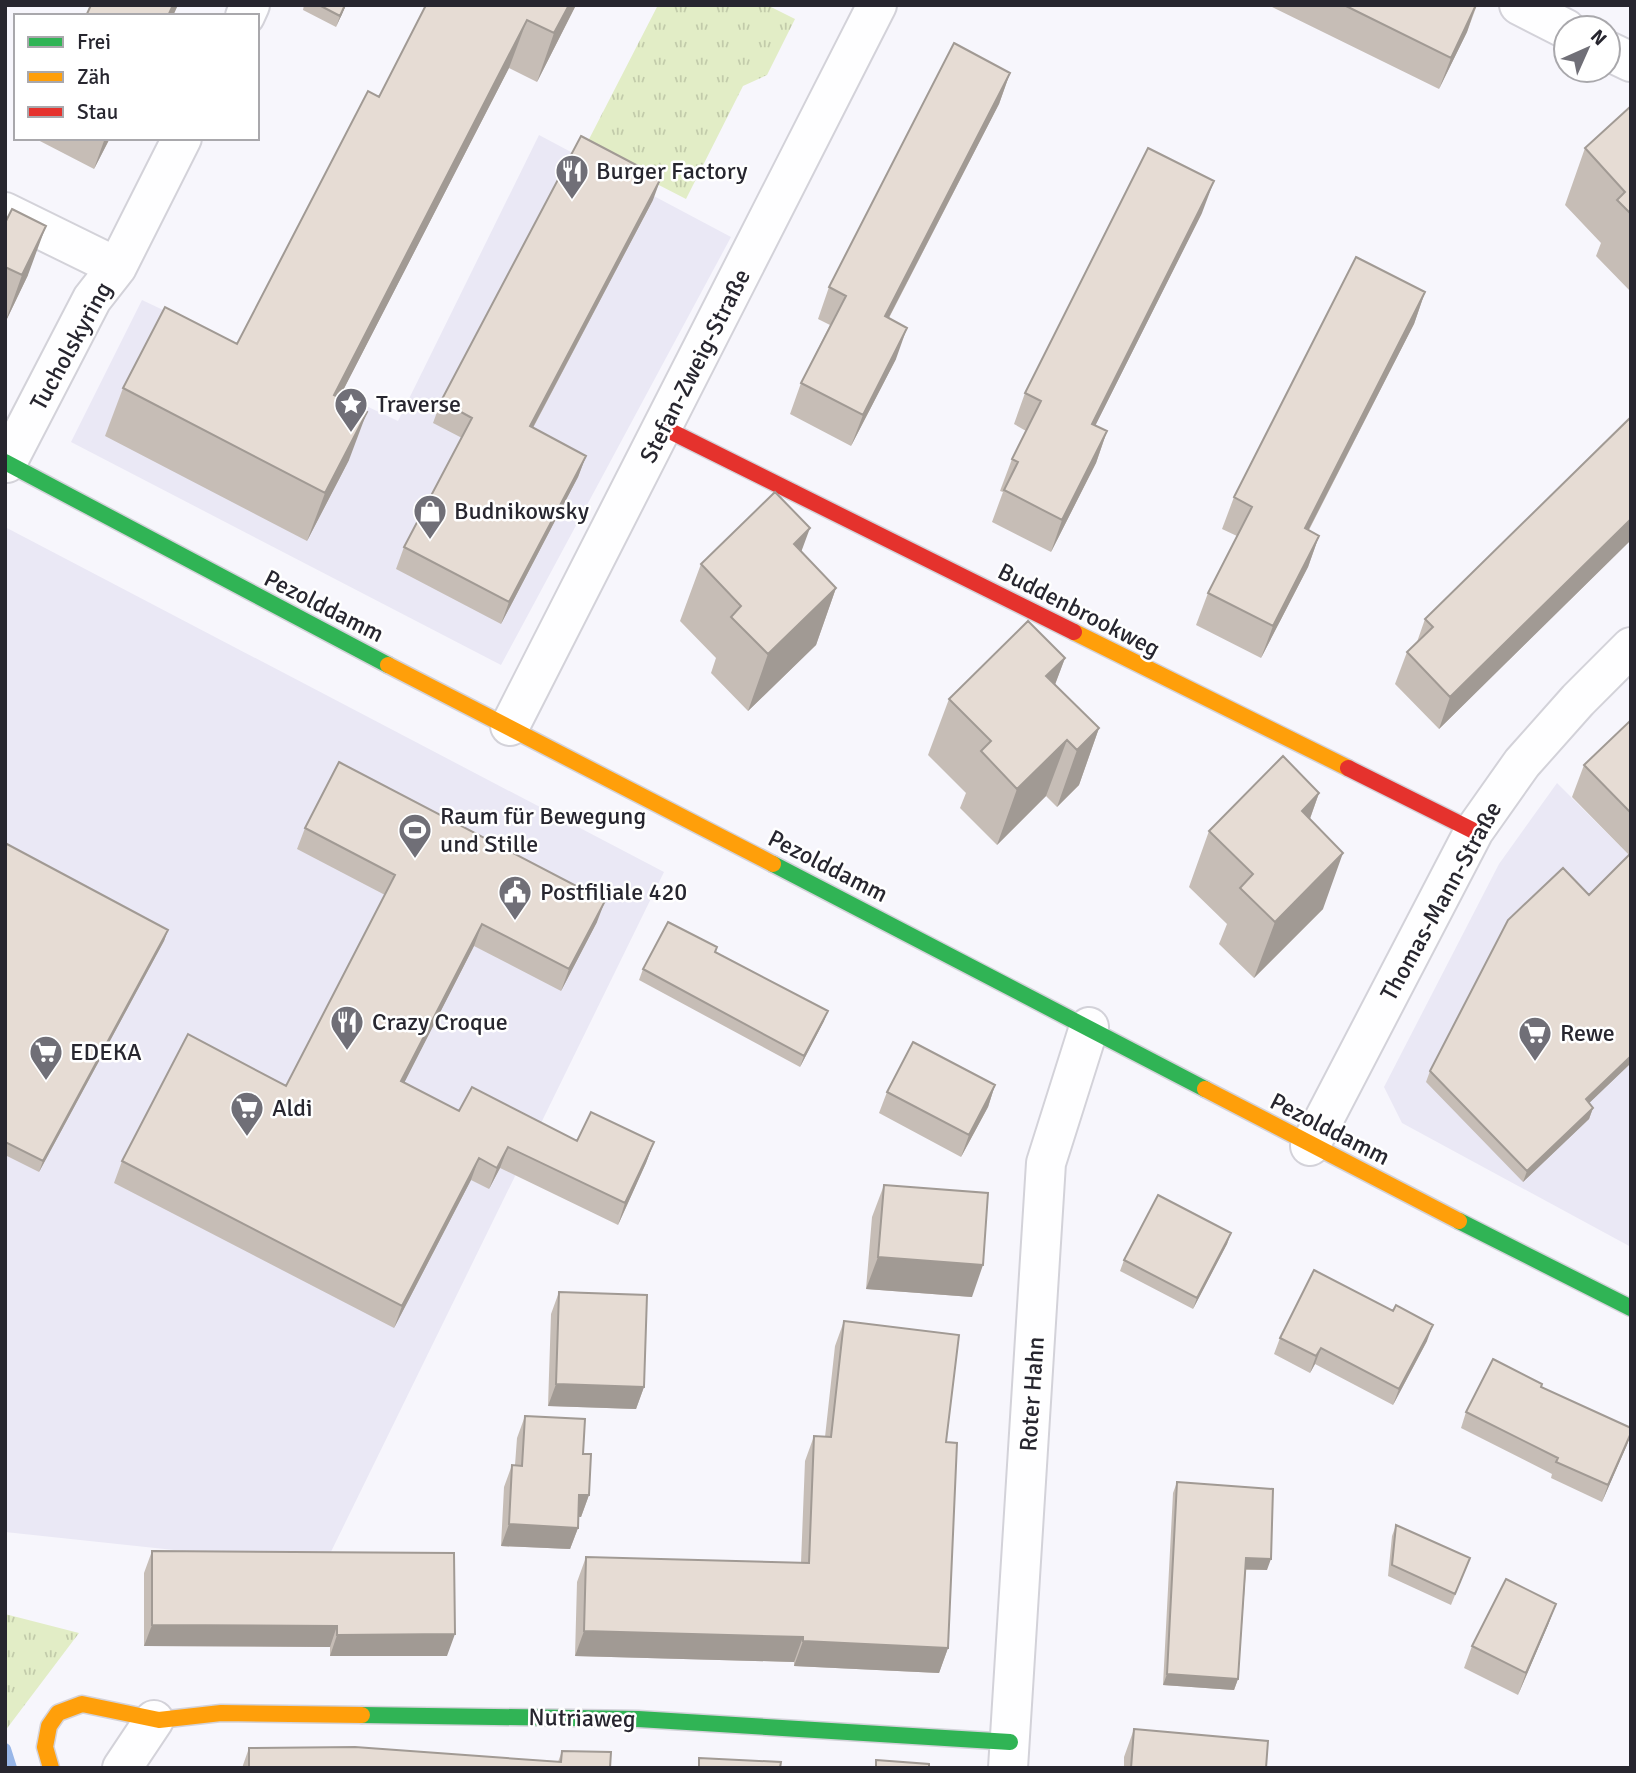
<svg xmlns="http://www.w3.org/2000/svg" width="1636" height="1773" font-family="Signika,sans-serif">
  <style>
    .built { fill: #eae8f5 }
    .grass { fill: url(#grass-tufts) }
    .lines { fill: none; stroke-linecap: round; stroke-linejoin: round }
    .stream { stroke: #98b6e8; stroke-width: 12 }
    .street-casing { stroke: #d3d2d9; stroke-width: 42 }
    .fast-casing { stroke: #d3d2d9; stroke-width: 19 }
    .slow-casing { stroke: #d3d2d9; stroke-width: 19 }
    .jam-casing { stroke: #d3d2d9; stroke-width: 19 }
    .street { stroke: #fefeff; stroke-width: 38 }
    .fast { stroke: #30b455; stroke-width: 16 }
    .slow { stroke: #ff9f0a; stroke-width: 16 }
    .jam { stroke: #e5322d; stroke-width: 16 }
    .wall { fill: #c6bdb6 }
    .shaded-wall { fill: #a19a94 }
    .building { fill: #e6dcd4; stroke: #a19a94; stroke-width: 2 }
    .labels { text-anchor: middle; stroke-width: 5; stroke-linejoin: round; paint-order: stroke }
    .poi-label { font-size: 24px; fill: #27262f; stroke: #fff; text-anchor: start }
    .street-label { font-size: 24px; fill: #27262f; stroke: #fff }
  </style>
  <defs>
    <pattern id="grass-tufts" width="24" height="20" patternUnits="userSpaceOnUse" patternTransform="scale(1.75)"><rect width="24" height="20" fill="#e2edc6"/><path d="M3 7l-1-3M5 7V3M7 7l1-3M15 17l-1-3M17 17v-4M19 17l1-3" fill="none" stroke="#c2cbaa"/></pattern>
  </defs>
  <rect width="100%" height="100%" fill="#f7f6fc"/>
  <path class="built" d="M539 135 731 237 501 665 71 442 142 300 398 421Z
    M5 527 664 872 324 1566 5 1532Z
    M1557 783 1631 857V1247L1402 1123 1384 1087 1499 864Z"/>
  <path class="grass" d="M658 5H767L795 19 767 75 743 86 686 199 585 147Z
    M5 1614 79 1633 5 1731Z"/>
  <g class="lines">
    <path class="stream" d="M5 1749 11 1768"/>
    <defs>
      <path id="street" d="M1519 5 1566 29
        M245 16 250 5
        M1608 51 1631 62
        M5 212 117 267
        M7 463 92 299 117 267 182 138
        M510 726 877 5
        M1310 1146 1474 831 1522 763 1578 700 1631 647
        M122 1768 154 1720
        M1008 1768 1046 1163 1089 1027"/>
      <path id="fast" d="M5 462 388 665
        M773 864 1205 1089
        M1459 1221 1631 1308
        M362 1715 638 1719 1010 1742"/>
      <path id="slow" d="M1074 632 1348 768
        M388 665 773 864
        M1205 1089 1459 1221
        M51 1768 45 1747 49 1726 58 1713 82 1704 159 1720 221 1713 362 1715"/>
      <path id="jam" d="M664 428 1074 632
        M1348 768 1474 831"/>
    </defs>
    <use href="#street" class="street-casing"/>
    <use href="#fast" class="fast-casing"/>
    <use href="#slow" class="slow-casing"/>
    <use href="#jam" class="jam-casing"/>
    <use href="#street" class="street"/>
    <use href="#fast" class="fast"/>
    <use href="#slow" class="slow"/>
    <use href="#jam" class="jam"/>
  </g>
  <path class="wall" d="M304 5H346L336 27 303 10Z
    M426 5H576L537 82 509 68 339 398 349 460 307 541 105 436 123 388 237 344 379 97Z
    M1268 5H1477L1467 32 1439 89Z
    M1010 73 999 104 889 318 896 359 851 446 790 414 801 383 830 325 818 319 829 287Z
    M1631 106V292L1596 256 1601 243 1565 205 1585 148Z
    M36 138H110L94 169 36 139Z
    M653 200 533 428 586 456 578 477 501 624 396 569 404 547 462 438 433 423 441 401Z
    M1202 213 1095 426 1107 431 1096 463 1051 552 992 522 1003 492 1000 491 1012 459 1026 431 1014 424 1025 393Z
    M5 223 28 275 5 323Z
    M1425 292 1414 324 1309 530 1319 536 1308 567 1261 658 1196 625 1208 593 1237 536 1222 529 1234 497Z
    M1631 417V540L1439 729 1395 684 1407 652 1417 642 1425 619Z
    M801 552 836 588 816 645 748 711 711 673 716 658 680 621 701 564Z
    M1065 658 1055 684 1099 728 1079 785 1057 807 1046 796 997 845 960 808 966 793 928 755 949 699Z
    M1631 720V1063L1589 1103 1593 1108 1589 1119 1523 1182 1426 1082 1430 1071 1589 895 1629 855 1572 797 1584 765Z
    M1319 793 1310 819 1323 909 1254 978 1219 944 1227 924 1189 887 1209 831Z
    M305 828 597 922 561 991 474 946 404 1082 459 1111 577 1141 654 1142 646 1163 618 1225 500 1168 489 1189 471 1180 394 1328 114 1183 122 1161 286 1086 385 895 297 849Z
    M5 843 168 930 164 941 39 1172 5 1155Z
    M643 969 824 1021 800 1067 639 980Z
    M995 1085 988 1107 961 1157 879 1113 887 1092Z
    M884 1185 972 1297 866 1289 872 1217Z
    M1231 1233 1227 1244 1193 1309 1120 1271 1124 1260Z
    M559 1292 644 1387 636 1409 548 1406 551 1314Z
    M1393 1311 1427 1341 1393 1405 1315 1364 1310 1373 1274 1354 1280 1338Z
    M844 1321 946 1442 948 1648 939 1673 794 1666V1662L575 1656 577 1582 586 1557 801 1563 805 1461 814 1436 825 1437 835 1346Z
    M1541 1388 1631 1434 1602 1502 1551 1478 1552 1474 1461 1428 1466 1412Z
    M525 1416 583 1454 589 1495 581 1517H578V1528L570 1549 501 1546 504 1487 512 1465H515L517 1438Z
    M1177 1482 1267 1570H1246L1238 1679 1234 1690 1163 1685 1173 1493Z
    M1396 1525 1470 1558 1451 1605 1388 1576 1392 1536Z
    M152 1551 447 1656H330V1647L144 1646V1573Z
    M1556 1604 1548 1625 1518 1695 1464 1668 1472 1646Z
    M1134 1729 1266 1768H1124V1757Z
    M249 1748 558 1762 562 1751 610 1768H242Z"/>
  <path class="shaded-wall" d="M173 5H178L173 16H168Z
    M345 5H346L336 27 340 16Z
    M569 5H576L537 82 554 33Z
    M1476 5 1467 32 1439 89 1451 58Z
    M527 20 509 68 316 443 334 395Z
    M1010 73 999 104 873 348 885 316Z
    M105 138H110L94 169Z
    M661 178 653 200 522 448 530 426Z
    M1214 181 1202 213 1080 456 1092 424Z
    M46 226 28 275 5 323 22 275Z
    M1425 292 1414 324 1293 560 1305 528Z
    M907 328 896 359 851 446 863 415Z
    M367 412 349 460 307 541 325 493Z
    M1107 431 1096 463 1051 552 1062 520Z
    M586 456 578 477 501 624 509 602Z
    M1631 519V540L1439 729 1450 697Z
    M810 528 789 585 794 544Z
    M1319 536 1308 567 1261 658 1273 626Z
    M836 588 816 645 748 711 768 654Z
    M1065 658 1044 714 1046 676Z
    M1099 728 1079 785 1057 807 1077 750Z
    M1067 740 1046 796 997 845 1017 789Z
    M1319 793 1299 849 1302 811Z
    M1343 853 1323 909 1254 978 1275 922Z
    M605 901 597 922 561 991 569 969Z
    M482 924 474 946 394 1103 401 1081Z
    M168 930 164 941 39 1172 43 1161Z
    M828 1011 824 1021 800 1067 804 1056Z
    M1631 1056V1063L1582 1110 1586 1099Z
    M995 1085 988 1107 961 1157 969 1135Z
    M1593 1108 1589 1119 1523 1182 1527 1171Z
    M654 1142 646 1163 618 1225 625 1203Z
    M508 1147 500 1168 489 1189 497 1168Z
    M479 1158 471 1180 394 1328 402 1306Z
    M1231 1233 1227 1244 1193 1309 1197 1298Z
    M878 1257 983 1265 972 1297 866 1289Z
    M1433 1325 1427 1341 1393 1405 1399 1389Z
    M1321 1348 1315 1364 1310 1373 1316 1356Z
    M556 1384 644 1387 636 1409 548 1406Z
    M1631 1433 1627 1445 1602 1502 1608 1485Z
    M579 1495H589L581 1517 572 1516Z
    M509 1524 578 1528 570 1549 501 1546Z
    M1246 1558 1271 1559 1267 1570 1242 1569Z
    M1556 1604 1548 1625 1518 1695 1526 1673Z
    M152 1625 337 1626 330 1647 144 1646Z
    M584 1631 803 1637 794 1662 575 1656Z
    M455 1634 447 1656H330L337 1635Z
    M803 1641 948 1648 939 1673 794 1666Z
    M1167 1674 1238 1679 1234 1690 1163 1685Z"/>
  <path class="building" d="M91 5H173L168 16H86Z
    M319 5H345L340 16Z
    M426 5H569L554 33 527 20 334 395 367 412 325 493 123 388 165 307 237 344 368 91 379 97Z
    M1344 5H1476L1451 58Z
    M954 43 1010 73 885 316 907 328 863 415 801 383 846 296 829 287Z
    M1631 106V214L1617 200 1625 192 1585 148Z
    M581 136 661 178 530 426 586 456 509 602 404 547 472 418 441 401Z
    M1148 148 1214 181 1092 424 1107 431 1062 520 1004 490 1018 462 1012 459 1041 401 1025 393Z
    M12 209 46 226 22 275 5 267V223Z
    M1356 257 1425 292 1305 528 1319 536 1273 626 1208 593 1252 507 1234 497Z
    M1631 417V519L1450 697 1407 652 1433 627 1425 619Z
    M775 492 810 528 794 544 836 588 768 654 731 617 741 606 701 564Z
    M1028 621 1065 658 1046 676 1099 728 1077 750 1067 740 1017 789 981 751 991 741 949 699Z
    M1631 720V813L1584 765Z
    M1283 756 1319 793 1302 811 1343 853 1275 922 1240 888 1253 874 1209 831Z
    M339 762 605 901 569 969 482 924 401 1081 459 1111 472 1087 577 1141 591 1112 654 1142 625 1203 508 1147 497 1168 479 1158 402 1306 122 1161 188 1034 286 1086 395 875 305 828Z
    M5 843 168 930 43 1161 5 1142Z
    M1631 853V1056L1586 1099 1593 1108 1527 1171 1430 1071 1508 920 1563 868 1589 895Z
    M668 922 717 947 715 952 828 1011 804 1056 643 969Z
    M913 1042 995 1085 969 1135 887 1092Z
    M884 1185 988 1193 983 1265 878 1257Z
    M1158 1195 1231 1233 1197 1298 1124 1260Z
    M1314 1270 1393 1311 1396 1305 1433 1325 1399 1389 1321 1348 1316 1356 1280 1338Z
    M559 1292 647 1295 644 1387 556 1384Z
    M844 1321 959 1335 946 1442 957 1443 948 1648 803 1641V1637L584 1631 586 1557 809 1563 814 1436 831 1437Z
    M1493 1359 1542 1384 1541 1387 1631 1428V1433L1608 1485 1556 1462 1558 1458 1466 1412Z
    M525 1416 585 1419 583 1454H591L589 1495H579L578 1528 509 1524 512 1465 522 1466Z
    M1177 1482 1273 1489 1271 1559 1246 1558 1238 1679 1167 1674Z
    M1396 1525 1470 1558 1455 1594 1392 1565Z
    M152 1551 454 1553 455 1634 337 1635V1626L152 1625Z
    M1506 1579 1556 1604 1526 1673 1472 1646Z
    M1134 1729 1268 1741 1266 1768H1131Z
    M355 1747 561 1762 562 1751 611 1752 610 1768H249V1748Z
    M699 1758 781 1762 780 1768H699Z
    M876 1760 929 1764V1768H876Z"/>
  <defs>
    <symbol id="restaurant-pin" viewBox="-11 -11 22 30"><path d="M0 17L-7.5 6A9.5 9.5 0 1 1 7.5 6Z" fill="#706f77" stroke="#fff"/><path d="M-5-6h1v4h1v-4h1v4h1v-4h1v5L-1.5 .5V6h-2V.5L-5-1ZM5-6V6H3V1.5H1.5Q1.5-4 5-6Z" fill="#fff"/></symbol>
    <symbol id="sight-pin" viewBox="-11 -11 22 30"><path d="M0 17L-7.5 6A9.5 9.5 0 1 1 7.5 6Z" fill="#706f77" stroke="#fff"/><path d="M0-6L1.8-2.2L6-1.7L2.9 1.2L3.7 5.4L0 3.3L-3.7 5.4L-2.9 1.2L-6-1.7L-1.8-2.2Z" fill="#fff"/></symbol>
    <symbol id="shop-pin" viewBox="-11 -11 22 30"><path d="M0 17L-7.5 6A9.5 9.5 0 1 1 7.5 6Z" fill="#706f77" stroke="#fff"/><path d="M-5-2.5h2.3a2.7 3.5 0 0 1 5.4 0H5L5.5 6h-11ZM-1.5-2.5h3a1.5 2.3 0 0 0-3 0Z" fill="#fff"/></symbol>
    <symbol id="stadium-pin" viewBox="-11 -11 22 30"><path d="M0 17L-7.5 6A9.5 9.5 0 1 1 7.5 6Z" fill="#706f77" stroke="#fff"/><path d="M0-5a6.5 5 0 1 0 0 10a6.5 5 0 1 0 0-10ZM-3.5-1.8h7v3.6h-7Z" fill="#fff"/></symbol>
    <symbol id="civic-pin" viewBox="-11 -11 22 30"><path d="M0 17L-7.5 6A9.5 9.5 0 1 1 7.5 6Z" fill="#706f77" stroke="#fff"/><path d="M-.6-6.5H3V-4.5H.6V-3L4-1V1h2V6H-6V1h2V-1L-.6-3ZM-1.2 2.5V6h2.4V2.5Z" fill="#fff"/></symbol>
    <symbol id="supermarket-pin" viewBox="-11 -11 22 30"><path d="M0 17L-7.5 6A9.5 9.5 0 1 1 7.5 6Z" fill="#706f77" stroke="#fff"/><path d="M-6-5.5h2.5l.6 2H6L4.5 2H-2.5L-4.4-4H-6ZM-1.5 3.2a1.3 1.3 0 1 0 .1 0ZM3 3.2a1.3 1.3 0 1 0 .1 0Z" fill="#fff"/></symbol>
  </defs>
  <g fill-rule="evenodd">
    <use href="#restaurant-pin" x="553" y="152" width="38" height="52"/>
    <use href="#sight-pin" x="332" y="385" width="38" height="52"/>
    <use href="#shop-pin" x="411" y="492" width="38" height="52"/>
    <use href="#stadium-pin" x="396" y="811" width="38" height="52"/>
    <use href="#civic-pin" x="496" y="873" width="38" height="52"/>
    <use href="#restaurant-pin" x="328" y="1003" width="38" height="52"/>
    <use href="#supermarket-pin" x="1516" y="1014" width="38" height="52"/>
    <use href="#supermarket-pin" x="27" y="1033" width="38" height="52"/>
    <use href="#supermarket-pin" x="228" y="1089" width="38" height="52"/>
  </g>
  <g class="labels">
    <g class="poi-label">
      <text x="596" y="179">Burger Factory</text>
      <text x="376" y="412">Traverse</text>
      <text x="454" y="519">Budnikowsky</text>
      <text x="440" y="824">Raum für Bewegung<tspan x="440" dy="28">und Stille</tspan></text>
      <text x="540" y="900">Postfiliale 420</text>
      <text x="372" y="1030">Crazy Croque</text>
      <text x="1560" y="1041">Rewe</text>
      <text x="70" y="1060">EDEKA</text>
      <text x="272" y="1116">Aldi</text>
    </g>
    <g class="street-label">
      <text transform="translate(71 346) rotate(-61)" y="8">Tucholskyring</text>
      <text transform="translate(695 366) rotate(-63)" y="8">Stefan-Zweig-Straße</text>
      <text transform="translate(324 606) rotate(27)" y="8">Pezolddamm</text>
      <text transform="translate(1079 610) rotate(27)" y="8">Buddenbrookweg</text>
      <text transform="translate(828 866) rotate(27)" y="8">Pezolddamm</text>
      <text transform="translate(1441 901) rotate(-61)" y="8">Thomas-Mann-Straße</text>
      <text transform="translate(1330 1129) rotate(27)" y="8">Pezolddamm</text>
      <text transform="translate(1032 1394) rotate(-86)" y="8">Roter Hahn</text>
      <text transform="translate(582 1718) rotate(1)" y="8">Nutriaweg</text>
    </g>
  </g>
  <rect width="1636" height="1773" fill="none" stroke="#27262f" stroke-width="14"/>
  <rect x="14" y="14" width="245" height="126" fill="#ffffff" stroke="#a9a8ac" stroke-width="2"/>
  <rect x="28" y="37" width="35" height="10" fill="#30b455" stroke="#a9a8ac" stroke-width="2"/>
  <text x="77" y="49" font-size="21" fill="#27262f">Frei</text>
  <rect x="28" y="72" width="35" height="10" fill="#ff9f0a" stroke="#a9a8ac" stroke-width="2"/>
  <text x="77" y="84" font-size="21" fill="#27262f">Zäh</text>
  <rect x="28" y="107" width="35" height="10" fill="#e5322d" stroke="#a9a8ac" stroke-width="2"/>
  <text x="77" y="119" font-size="21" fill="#27262f">Stau</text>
  <g transform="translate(1587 49) rotate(45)"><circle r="33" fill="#ffffff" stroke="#a9a8ac" stroke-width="2"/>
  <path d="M0-5L12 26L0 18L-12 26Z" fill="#706f77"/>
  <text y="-10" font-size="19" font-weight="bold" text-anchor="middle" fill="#27262f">N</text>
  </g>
</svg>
